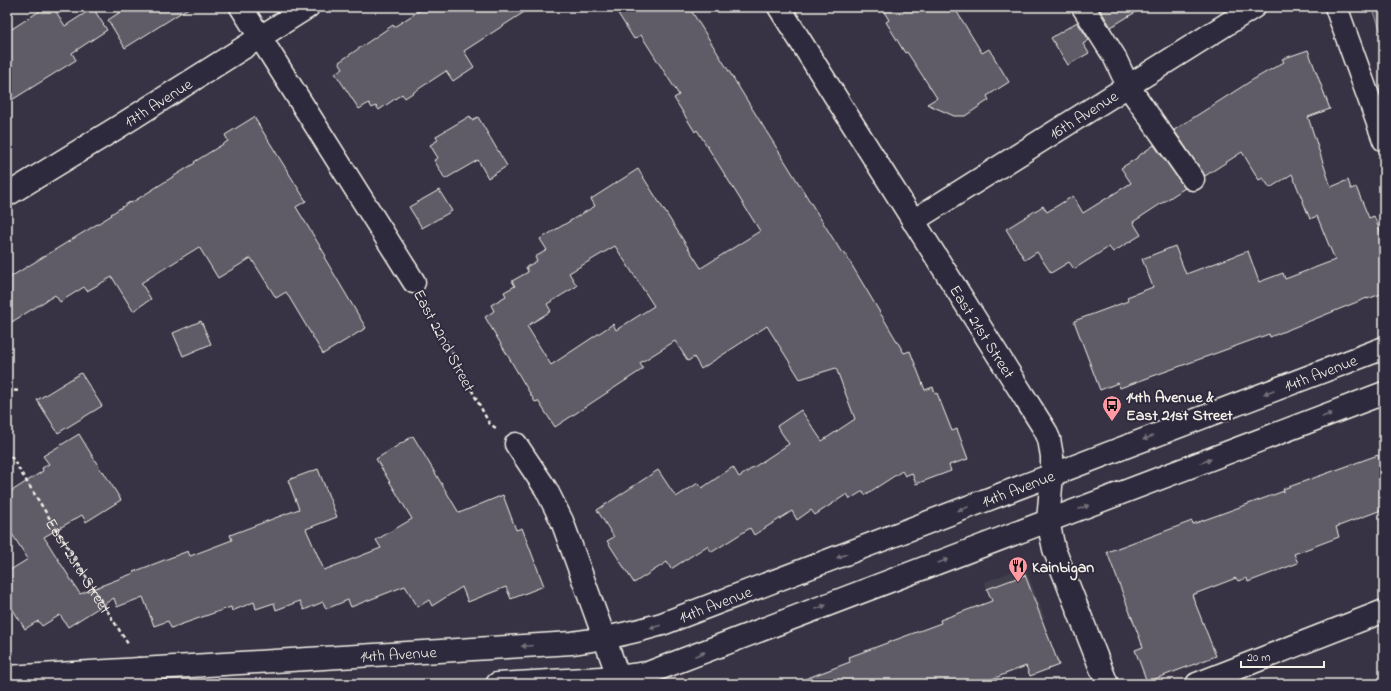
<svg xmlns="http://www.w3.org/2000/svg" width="1391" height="691" font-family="'Indie Flower',sans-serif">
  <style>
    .built { fill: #433f4e }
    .green { fill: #504b59; stroke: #a29ea0 }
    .building { fill: #5f5c67; stroke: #f4f1e8; fill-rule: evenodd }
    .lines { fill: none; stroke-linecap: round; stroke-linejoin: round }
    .minor-casing { stroke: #f4f1e8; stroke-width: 25 }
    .major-casing { stroke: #f4f1e8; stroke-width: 25 }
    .path { stroke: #f4f1e8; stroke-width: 2.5; stroke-dasharray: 4 3; stroke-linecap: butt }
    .minor { stroke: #2f2a3d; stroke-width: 22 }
    .major { stroke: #2f2a3d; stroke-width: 22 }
    .oneway { fill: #747079 }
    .labels { text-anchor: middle; stroke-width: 4; stroke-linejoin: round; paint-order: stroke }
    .street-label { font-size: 16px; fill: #f4f1e8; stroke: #2f2a3d }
    .poi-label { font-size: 16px; font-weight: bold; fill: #f4f1e8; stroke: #2f2a3d; text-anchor: start }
  </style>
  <rect width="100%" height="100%" fill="#373244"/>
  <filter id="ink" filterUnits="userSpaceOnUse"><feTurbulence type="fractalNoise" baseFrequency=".025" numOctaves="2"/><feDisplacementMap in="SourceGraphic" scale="8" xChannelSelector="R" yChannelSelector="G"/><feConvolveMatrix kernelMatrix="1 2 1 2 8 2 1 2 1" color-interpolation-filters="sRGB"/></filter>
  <g filter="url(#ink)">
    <path class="built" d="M1025 567 1045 618 1004 633 984 582Z"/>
    <path class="green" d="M1372 7H1384V29L1381 31Z"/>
    <path class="building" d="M46 7H53L65 26 93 8 107 30 72 53 76 60 7 103V32Z
      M128 7H190L125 48 108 20Z
      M425 7H532L464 51 474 67 453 81 446 71 405 98 402 94 379 110 376 106 372 108 369 103 359 109 335 73 343 68 339 62 393 25 394 27Z
      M614 7H689L842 253 844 252 904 353 910 351 925 390 933 387 935 394 937 393 952 431 957 429 968 459 949 465 951 471 916 484 912 473 905 476 902 471 865 495 863 491 850 499 847 494 815 515 811 510 797 520 792 511 754 535 750 528 712 552 707 546 671 569 667 562 634 583 607 541 614 537 597 510 658 470 676 497 698 483 702 488 733 467 739 477 789 444 777 426 801 410 822 441 855 419 836 368 800 379 767 326 701 369 694 357 688 361 675 341 640 363 643 369 555 427 538 401 535 402 485 317 494 311 491 305 506 296 504 292 515 286 512 281 528 272 526 267 537 261 535 257 547 250 540 239 595 206 591 199 638 169 701 268 760 231 697 130 695 132 674 98 679 95 641 35 634 39ZM615 246 654 306 616 330 613 324 551 365 527 326 551 311 547 304 577 286 569 273Z
      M881 7H954L982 53 989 49 1009 82 987 96 989 100 965 116H954L927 104 937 98 907 52 905 53 886 22 889 20Z
      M1101 7H1144L1111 27 1099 8Z
      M1077 22 1089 40 1083 44 1089 53 1068 65 1051 38Z
      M1308 50 1330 109 1308 117 1331 187 1348 180 1351 189 1356 187 1369 218 1374 216 1384 241V293L1367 299V298L1270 337 1269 334 1120 388 1118 383 1100 390 1074 321 1128 301 1127 297 1153 287 1142 259 1175 246 1186 274 1248 251 1259 282 1283 273 1285 279 1335 260 1317 216 1310 219 1292 174 1270 188 1263 178 1259 180 1242 152 1205 176 1174 130 1254 79 1284 62 1282 59Z
      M470 116 472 120 478 117 507 166 488 178 478 160 445 179 434 160 438 158 430 145 438 140 436 136Z
      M254 117 306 201 296 207 326 256 324 257 366 328 323 354 286 292 276 298 251 258 218 278 199 247 141 283 151 299 133 311 112 277 87 291 84 287 60 302 55 295 7 325V279L112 215 111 214 130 202 131 203 195 163 194 162 228 141 225 135Z
      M1154 145 1185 188 1133 222 1141 235 1113 252 1109 247 1074 269 1069 262 1051 273 1037 252 1025 260 1006 229 1043 206 1047 212 1073 196 1083 213 1131 183 1121 168 1137 158V157Z
      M439 190 452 211 422 228 409 207Z
      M201 321 211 344 183 356 173 333Z
      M81 373 102 406 58 433 37 400Z
      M79 434 102 472 103 471 121 500 86 522 82 515 44 537 80 594 134 573 133 572 188 551 190 556 232 540 230 535 299 509 288 480 318 469 337 517 306 529 324 570 381 548 376 540 412 519 376 459 413 436 459 513 503 495 516 530 522 528 544 586 511 599 506 587 468 602 462 587 432 606 429 600 418 607 405 586 351 607 348 600 326 609 323 602 304 610 300 601 276 610 274 603 256 609 254 602 232 611 231 607 171 628 168 621 154 626 143 597 117 607 114 598 68 627 60 615 42 626 38 621 25 629 7 600V572L28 559 7 526V494L43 471 42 468 49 464 43 456Z
      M1378 455 1384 472V509L1336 527 1339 537 1294 554 1298 563 1248 582 1247 578 1238 581 1236 578 1192 595 1216 656 1147 682 1135 650 1143 647 1107 552 1139 540V541L1192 521 1193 524 1284 491 1283 489Z
      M1025 575 1059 665 1030 676 1026 666 979 684H797V682L850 662 849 657 941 623 940 620 992 601 987 589Z"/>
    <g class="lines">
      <defs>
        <g id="minor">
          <path d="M241 7 414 282"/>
          <path id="s2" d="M779 7 1045 430 1049 439 1052 456V475L1048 521 1054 549 1107 684"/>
          <path d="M1083 7 1114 56 1128 86 1193 179"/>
          <path d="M1336 7 1384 140"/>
          <path id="s3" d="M7 195 115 129 308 7"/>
          <path id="s4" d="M913 221 1254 7"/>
          <path d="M516 444 546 489 562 521 621 684"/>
          <path d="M140 669 142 684"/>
          <path d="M1197 684 1384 611"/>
        </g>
        <g id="major">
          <path id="s5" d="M7 677 572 643C603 639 632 633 662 624L1384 348"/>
          <path d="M497 684 618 677 648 673 1384 393"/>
        </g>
      </defs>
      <use href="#minor" class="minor-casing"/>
      <use href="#major" class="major-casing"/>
      <g class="path">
        <path d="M426 303 489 423 497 429"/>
        <path d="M7 390 20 391"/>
        <path id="s1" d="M7 450 128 644"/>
      </g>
      <use href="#minor" class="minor"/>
      <use href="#major" class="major"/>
    </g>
    <defs><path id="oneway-solid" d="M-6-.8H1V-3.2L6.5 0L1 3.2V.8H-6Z"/></defs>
    <g class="oneway">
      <use href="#oneway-solid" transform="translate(1269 392) rotate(159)"/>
      <use href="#oneway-solid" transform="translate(1327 415) rotate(-21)"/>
      <use href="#oneway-solid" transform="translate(1148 438) rotate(159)"/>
      <use href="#oneway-solid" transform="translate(1206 461) rotate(-21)"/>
      <use href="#oneway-solid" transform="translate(1084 507) rotate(-21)"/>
      <use href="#oneway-solid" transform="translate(963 509) rotate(159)"/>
      <use href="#oneway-solid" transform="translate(842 556) rotate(159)"/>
      <use href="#oneway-solid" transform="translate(943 561) rotate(-21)"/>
      <use href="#oneway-solid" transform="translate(821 607) rotate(-21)"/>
      <use href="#oneway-solid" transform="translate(655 627) rotate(164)"/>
      <use href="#oneway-solid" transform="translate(527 646) rotate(177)"/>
      <use href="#oneway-solid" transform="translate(700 654) rotate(-21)"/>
    </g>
  </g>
  <defs>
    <symbol id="bus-pin" viewBox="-11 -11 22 30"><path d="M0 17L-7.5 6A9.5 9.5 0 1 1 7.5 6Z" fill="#ff9aa2" stroke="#2f2a3d"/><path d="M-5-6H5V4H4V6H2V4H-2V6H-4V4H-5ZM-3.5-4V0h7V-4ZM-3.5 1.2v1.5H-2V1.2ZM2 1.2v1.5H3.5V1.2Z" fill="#111"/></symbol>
    <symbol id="restaurant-pin" viewBox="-11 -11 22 30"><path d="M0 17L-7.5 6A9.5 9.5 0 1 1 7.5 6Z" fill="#ff9aa2" stroke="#2f2a3d"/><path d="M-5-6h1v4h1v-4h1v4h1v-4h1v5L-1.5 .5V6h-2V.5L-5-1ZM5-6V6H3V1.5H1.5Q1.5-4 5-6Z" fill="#111"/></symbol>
  </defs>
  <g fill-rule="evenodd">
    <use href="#bus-pin" x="1101" y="394" width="22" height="30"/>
    <use href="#restaurant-pin" x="1007" y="555" width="22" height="30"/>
  </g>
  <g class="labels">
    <g class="street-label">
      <text dy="6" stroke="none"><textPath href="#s3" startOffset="177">17th Avenue</textPath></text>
      <text dy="6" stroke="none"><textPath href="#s4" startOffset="201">16th Avenue</textPath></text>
      <text dy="6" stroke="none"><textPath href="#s2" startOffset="383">East 21st Street</textPath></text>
      <text transform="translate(445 340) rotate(62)" y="6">East 22nd Street</text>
      <text dy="6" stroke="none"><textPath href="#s5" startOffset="1363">14th Avenue</textPath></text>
      <text dy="6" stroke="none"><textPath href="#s5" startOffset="1039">14th Avenue</textPath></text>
      <text dy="6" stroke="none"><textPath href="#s1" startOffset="136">East 23rd Street</textPath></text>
      <text dy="6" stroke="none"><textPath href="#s5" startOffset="715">14th Avenue</textPath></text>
      <text dy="6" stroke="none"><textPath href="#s5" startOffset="392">14th Avenue</textPath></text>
    </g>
    <g class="poi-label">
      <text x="1126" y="402">14th Avenue &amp;<tspan x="1126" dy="18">East 21st Street</tspan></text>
      <text x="1032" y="572">Kainbigan</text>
    </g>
  </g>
  <rect width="1391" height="691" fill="none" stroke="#2f2a3d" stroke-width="24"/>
  <rect x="12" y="12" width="1367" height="667" fill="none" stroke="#f4f1e8" stroke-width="1.5" filter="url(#ink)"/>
  <path d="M1241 661v6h83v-6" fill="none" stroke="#f4f1e8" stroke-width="2"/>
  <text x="1247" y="661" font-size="12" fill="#f4f1e8" stroke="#2f2a3d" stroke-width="3" paint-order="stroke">20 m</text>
</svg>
